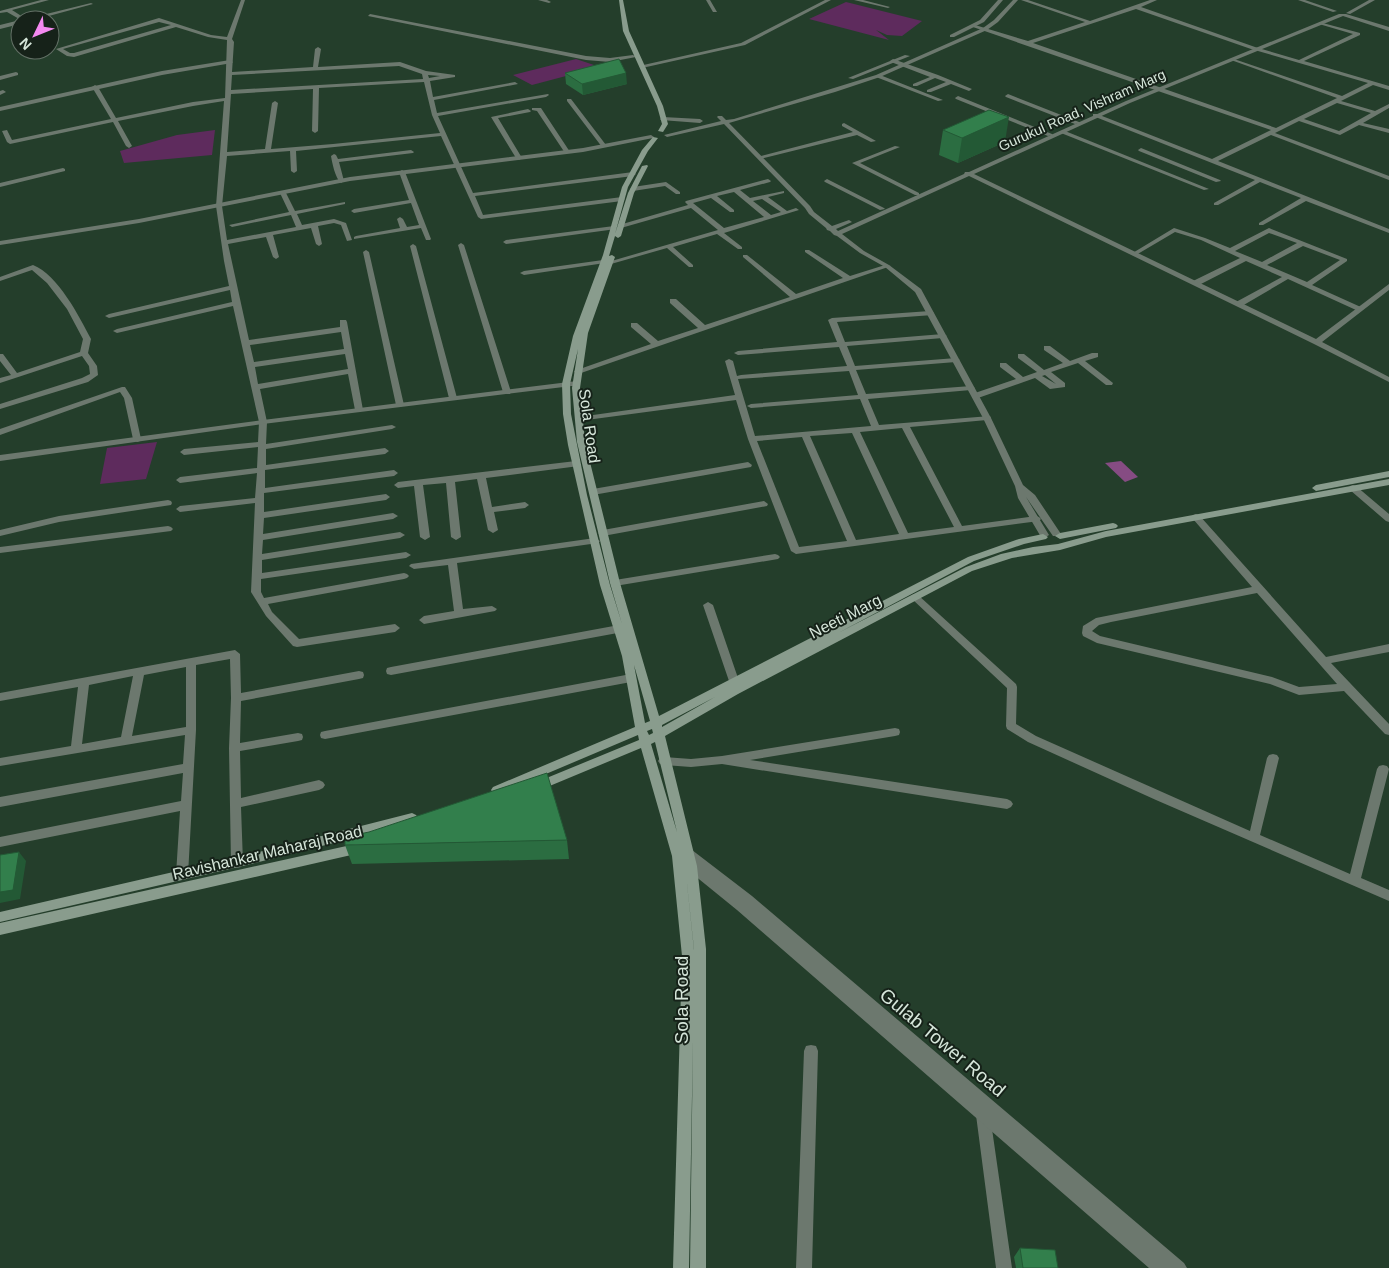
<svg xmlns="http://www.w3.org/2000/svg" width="1389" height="1268" font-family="Arial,sans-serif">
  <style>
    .green { fill: #5e2b5d }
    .water { fill: #864c83 }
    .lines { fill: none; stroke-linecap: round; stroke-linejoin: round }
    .minor { fill: #6c786e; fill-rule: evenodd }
    .tertiary { fill: #6c786e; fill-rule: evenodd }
    .secondary { fill: #899c8d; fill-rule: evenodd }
    .wall { fill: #2b6d41 }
    .shaded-wall { fill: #235935 }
    .building { fill: #327f4c; stroke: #235935 }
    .labels { text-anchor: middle; stroke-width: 4; stroke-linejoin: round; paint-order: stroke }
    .far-street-label { font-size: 14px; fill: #d6e6da; stroke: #162219 }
    .street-label { font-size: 16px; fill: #d6e6da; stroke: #162219 }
    .near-street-label { font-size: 19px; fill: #d6e6da; stroke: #162219 }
  </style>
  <rect width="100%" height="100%" fill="#243e2b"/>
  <path class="green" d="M846 2 922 21 902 36 887 35 876 30 889 40 809 19Z
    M576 59 600 67 532 85 513 75Z
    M215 130 212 155 124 163 120 151 177 135Z
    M157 442 146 479 100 484 107 448Z"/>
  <path class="water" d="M1121 461 1138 477 1125 482 1105 463Z"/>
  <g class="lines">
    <path class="minor" d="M41 0H49L12 10 26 19 91 3 93 4 34 20H21L7 12 0 13V11Z
      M241 0H245L232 39 234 42 232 72 313 67 315 49 318 47 321 49 318 67 400 62 426 71 455 75V77L430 81 433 97 515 82 518 84 434 100 437 113 548 94 549 95 546 97 438 116 473 193 633 172 636 174 633 176 475 196 483 215 622 197 625 199 622 201 481 219 478 217 441 136 296 151 297 171 294 173 291 171 290 151 227 156 222 206 227 240 296 227 291 215 232 227 229 225 289 212 280 193 283 191 286 193 295 211 345 202V204L297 214 302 225 334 219 346 223 352 240 347 241 341 225 334 223 318 226 322 244 319 246 316 244 311 228 273 235 279 257 276 259 273 257 266 237 228 244 249 340 340 327V320H346L347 322 363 410 359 412 355 410 348 374 260 389 267 422 266 444 392 425 396 427 392 429 266 449V465L385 448 389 451 385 454 265 470V488L394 470 398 473 394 476 264 493V512L386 494 390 497 386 500 264 518 263 534 393 513 398 516 393 519 263 540 262 554 400 532 405 535 400 538 262 560V573L406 552 411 555 406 558 261 579V592L264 598 404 573 407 574 409 576 407 578 404 579 268 604 272 612 299 639 395 624 400 628 395 632 297 647 293 646 266 616 251 592 255 503 180 512 176 509 180 506 255 498 257 473 180 483 176 480 180 477 257 468 258 447 184 455 180 452 184 449 258 442 259 422 233 306 117 333 113 331 117 329 232 302 230 290 109 318 105 316 109 314 229 286 224 261 216 206 224 101 193 106 118 121 132 146 129 148 126 146 113 122 10 144 7 142 2 131 7 130 12 140 111 119 92 87 95 85 98 87 116 118 193 102 225 98 227 40 208 37 176 27 74 57 67 56 56 49 159 18 211 35 227 37ZM159 22 171 25 74 53H70L63 49ZM399 66 422 74 423 79 231 90 232 75ZM428 75 440 76 429 78ZM424 82 432 115 440 133 333 144 271 149 278 103 275 101 272 103 265 149 227 152 231 94 313 89 312 131 315 133 318 131 319 88ZM341 332 344 349 254 362 250 345ZM345 354 348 369 258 384 255 367Z
      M538 0H547L551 2 549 3Z
      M706 0H710L717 12H713Z
      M825 0H831L745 45 642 68 639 66 741 43Z
      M854 0H863L890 7 888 8Z
      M1021 0H1028L1090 21 1150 0H1157L1141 7 1255 47 1299 60 1353 34 1319 24V22L1360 33V35L1304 61 1389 86V90L1373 85 1341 101 1375 111 1389 104V108L1363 123 1389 129V133L1359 125 1340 135 1299 121 1275 133 1389 176V180L1271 135 1218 161 1389 229V233L1306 201 1263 225H1259V223L1301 198 1260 182 1218 205H1214V203L1255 180 1093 116V114H1097L1212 159 1271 130 970 26 975 25 1028 41 1085 22ZM1136 9 1251 49 1368 83 1342 96 1231 58V60L1337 98 1276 128 1033 43ZM1337 103 1371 113 1339 131 1304 119Z
      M370 14 586 56 610 58 633 55 636 57 610 62 586 60 368 16Z
      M20 20V24L0 29V25Z
      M893 59 938 75 972 89 969 91 951 84 931 92H927V90L946 82 935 78 917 86H913V84L930 77 891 62 890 61Z
      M16 72 18 73V75L0 80V76Z
      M876 75H880L943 100 938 101 876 77Z
      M3 90 6 92 0 95V91Z
      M1008 94 1079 122 1080 123 1075 124 1006 97 1005 96Z
      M958 96 1052 134 1053 135 1048 136 956 99 955 98Z
      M567 99H571L606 145V147H602L567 101Z
      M532 108H541L570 152 569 153H565L537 111 532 110Z
      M528 109 531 111 530 112 498 118 522 158 519 160 516 158 491 117Z
      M844 123 876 141 871 142 857 135 760 159 757 157 853 132 842 126V124Z
      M1061 131H1065L1209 189 1204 190 1061 133Z
      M895 146 900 147 860 163 919 193V195H915L852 163Z
      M1141 148 1220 180 1221 181 1216 182 1139 151 1138 150Z
      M411 150 414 152 413 153 339 162 344 181 341 183C335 178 332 162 331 156L334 154 336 155 338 159Z
      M63 168 65 169V171L0 187V183Z
      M402 170 405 172 431 239 430 240H426L421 228 354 239V237L356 236 400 228 397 219 400 217 403 219 407 227 419 225 411 203 354 213 351 211 354 209 409 200 399 172Z
      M768 179 771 181 770 182 740 190 750 198 784 191V193L768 197 787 211 796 208 799 210 724 233 742 247V249H738L717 234 673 247 693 265V267H689L667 248 611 264 608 262 718 230 691 208 621 228 619 227V225L688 205 685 202 686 201ZM734 192 764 217 724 228 693 203 711 198 730 212H734V210L717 196ZM762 199 781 212 771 215 753 201Z
      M827 179 884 208 885 209 880 210 825 182 824 181Z
      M666 182 680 192V194H676L665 186 633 191 630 189 633 187Z
      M614 226 616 227V229L506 244 503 242 506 240Z
      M1174 228 1205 238 1230 248 1269 228 1347 259V261L1312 285 1363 308 1362 310H1356L1288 279 1242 306H1236V302L1282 277 1246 261 1199 285H1193V281L1240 258 1201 240 1175 232 1136 255 1131 254ZM1269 233 1297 243 1262 262 1235 251ZM1303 246 1340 260 1307 282 1267 265Z
      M461 243 464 245 511 392 510 394H507L503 392 458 245Z
      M413 244 416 246 457 398 456 400H450L449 398 410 246Z
      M366 250 369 252 404 405 400 407 396 405 363 252Z
      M805 250H809L850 276 885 265 891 266 581 373H575L574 371 651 344 631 327V323H637L658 341 698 328 670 303V299H676L705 325 790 297 743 257V255H747L796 294 843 278 805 252Z
      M603 260 605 261V263L524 275 520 273 524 271Z
      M33 265C58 275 79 316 91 339L88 353 97 366 98 375 88 382 0 409V404L82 378 90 374 89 366 82 356 0 383V378L11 375 0 361V354H3L17 373 80 352 83 339 67 309 47 283 32 270 0 281V277Z
      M930 311 934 313 933 315 837 322 845 342 943 334 947 336 943 338 847 346 855 366 956 358 960 360 956 362 856 370 866 394 971 386 975 388 971 390 868 399 879 425 990 416 991 418 987 420 910 427 962 526 1036 516 1039 517 1041 519 1039 521 796 554 791 551 748 439 736 400 579 421 575 419 579 417 735 395 725 361 729 359 733 361 737 376 741 375 847 366 839 347 738 355 734 353 738 351 837 342 828 320 832 318ZM849 371 858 395 751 404 747 406 751 408 860 399 871 426 755 436 738 379ZM902 428 954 527 908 533 860 432ZM852 433 899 534 856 540 810 436ZM802 437 847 541 799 547 757 441Z
      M1044 346H1050L1070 361 1092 353H1098V357L1085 361 1113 383 1112 385H1106L1078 363 1051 372 1065 383V387L1050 389 1035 378 978 398H972V394L1016 379 1000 367V363H1006L1023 377 1037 372 1018 358V354H1024L1044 370 1063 363 1044 350ZM1045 375 1056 384 1042 376Z
      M122 387H125L132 398 141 439 140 441 137 442 133 439 124 398 120 392 0 435V429Z
      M576 461 580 464 579 466 486 478 492 507 525 502 529 505 525 508 494 512 498 530 493 533 488 530 477 479 455 482 461 537 456 540 451 537 446 483 423 485 430 537 425 540 420 537 414 486 398 488 394 485 398 482Z
      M748 462 752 465 751 467 593 495 589 492 593 489Z
      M1353 485 1356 486 1389 514V522L1386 521 1350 490 1349 488 1350 486Z
      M168 500 171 501 172 503 171 505 59 522 0 536V530L59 516Z
      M764 501 768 504 767 506 603 536 598 533 603 530Z
      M1196 514 1199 515 1326 657 1389 644V652L1331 663 1389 724V735L1385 734 1344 691 1299 695 1270 684 1097 643 1083 636 1082 633 1083 626 1096 618 1252 587 1193 519 1191 517 1193 515ZM1257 593 1337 684 1299 687 1272 677 1100 636 1092 631 1099 625 1111 622Z
      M168 526 171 527 173 529 171 531 0 553V547Z
      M595 538 600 541 598 543 457 563 463 609 492 606 497 609 495 611 424 624 419 620 424 616 454 611 448 565 414 569 409 566 411 564Z
      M775 554 778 555 780 557 778 559 615 586 610 583 615 580Z
      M915 594 918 595 1016 684 1017 687 1016 724 1036 736 1250 831 1267 758 1269 755 1273 754 1277 755 1279 758 1260 835 1350 874 1377 769 1379 766 1383 765 1387 766 1389 769 1361 878 1389 890V901L1156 800 1028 742 1007 729 1006 726 1007 688 912 599 910 597 912 595Z
      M708 602 713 605 739 681 738 684H730L729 681 703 605Z
      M619 625 624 629 623 632 391 675 387 674 386 671 387 668 391 667Z
      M235 650 240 654 241 693 359 671 363 672 364 675 363 678 359 679 241 701 240 743 298 733 302 734 303 737 302 740 298 741 240 751 241 798 319 780 323 782 325 785 323 788 319 790 241 807 243 863 241 867 237 868 233 867 231 863 229 748 231 698 230 659 196 665V730L188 875 186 879 182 880 178 879 176 875 180 811 0 847V837L181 801 183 773 0 807V797L183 764 185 735 0 766V758L71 746 78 687 0 701V693ZM186 667V727L132 736 144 675ZM133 676 121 737 82 744 89 685Z
      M631 674 635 675 636 678 635 681 631 682 325 739 321 738 320 735 321 732 325 731Z
      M895 728 899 729 900 732 899 735 895 736 750 760 1007 799 1011 801 1013 804 1011 807 1007 809 722 764 691 767 664 765 660 764 658 761 660 758 664 757 691 759 722 756Z
      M811 1045 816 1046 818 1051 812 1268H796L804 1051 806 1046Z
      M983 1108 988 1110 990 1115 1012 1268H996L976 1115 978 1110Z"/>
    <path class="tertiary" d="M998 0H1003L984 22 954 37H950V35L980 20Z
      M1013 0H1018L998 22 987 30 880 77 835 92 729 123 810 206 814 212 832 226 849 220 852 222 836 229 838 231 964 174 965 172H969L1126 101 1339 14H1346L1389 27V31L1343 16 1130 103 974 174 1316 339 1389 284V290L1322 342 1389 377V382L1314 344 969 176 842 234 864 251 889 265 921 289 991 418 1023 485 1035 495 1061 534 1059 536H1053L1026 497 1049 535 1044 538 1041 537 1018 498 1015 486 983 418 915 292 885 267 860 253 837 236 834 235 830 231 827 230 826 228 809 214 805 208 724 124 667 137 664 135 721 121 717 117 718 116H722L726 120 734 119 876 75 983 28 994 20Z
      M1298 0H1305L1337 11 1333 12Z
      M1369 0H1375L1350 14 1346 13Z
      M905 55 910 56 853 79 848 78Z
      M230 60 233 62 232 63 162 75 0 111V107L162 71Z
      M663 117 700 119 703 121 700 123 661 120 660 119Z
      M651 135 654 137 653 138 583 152 350 181 139 223 0 245V241L139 219 350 177 583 148Z
      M577 381H580V385L263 424 0 461V455L263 420Z
      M688 849 692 850 752 896 1184 1263 1187 1268H1149L737 910 689 871H682L680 867 682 863 689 861 680 859 678 855 680 851Z"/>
    <path class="secondary" d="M619 0H623L629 31 663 106 668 124 663 132 658 131 662 124 657 106 623 31Z
      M653 137 658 138 648 151 628 187 615 234 628 193 642 166 647 165 648 166 634 193 621 236 618 238 615 236 609 256 612 255 615 257 588 333 580 388 585 442 620 583 659 716 968 557 1019 539 1043 534 1048 537 1046 539 1024 544 974 561 838 633 966 567 1001 554 1033 547 1058 544 1106 531 1389 479V485L1106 537 1060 550 1012 558 972 571 738 694 665 736 697 866 706 949V1268H690L693 1038 689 1268H673L682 956 672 856 641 748 540 790 536 792 532 790 530 787 532 784 639 740 638 735 501 793 497 795 493 793 491 790 493 787 635 727 622 656 600 585 568 445 563 414 562 384 573 336 603 255 622 187 642 150ZM578 349 572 388 577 442 610 583 622 624 610 585 587 495 571 414 570 384ZM634 665 650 721 645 723ZM715 697 662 727V725ZM652 729 653 733 649 735 647 731ZM655 742 677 832 651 744ZM685 865 694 949V950Z
      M1389 471V477L1316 491 1312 488 1316 485Z
      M1113 523 1116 524 1118 526 1116 528 1060 539 1055 536 1060 533Z
      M412 813 416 815 418 818 416 821 412 823 247 865 0 922V912L247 855Z
      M360 843 364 844 366 848 364 852 360 853 0 935V923Z"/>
  </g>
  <path class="wall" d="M565 73 627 84 583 95 566 84Z
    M943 130 1005 142 958 163 939 155Z
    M567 840 569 859 352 864 345 845Z
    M1020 1248 1058 1268H1016L1014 1257Z"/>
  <path class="shaded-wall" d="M626 73 627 84 583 95 582 84Z
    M1009 117 1005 142 958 163 962 138Z
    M19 852 26 861 20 899 0 903V892Z"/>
  <path class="building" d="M619 59 626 73 582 84 565 73Z
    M989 110 1009 117 962 138 943 130Z
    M547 773 567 840 345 845V837L369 832Z
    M19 852 13 890 0 892V855Z
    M1020 1248 1055 1250 1058 1268H1023Z"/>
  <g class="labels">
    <g class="far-street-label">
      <text transform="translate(1082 110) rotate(-24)" y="5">Gurukul Road, Vishram Marg</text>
    </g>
    <g class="street-label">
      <text transform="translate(590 426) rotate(82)" y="6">Sola Road</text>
      <text transform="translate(845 616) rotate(-27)" y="6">Neeti Marg</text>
      <text transform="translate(267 852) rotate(-13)" y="6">Ravishankar Maharaj Road</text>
    </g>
    <g class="near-street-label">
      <text transform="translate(681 1000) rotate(-90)" y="7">Sola Road</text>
      <text transform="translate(943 1042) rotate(40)" y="7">Gulab Tower Road</text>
    </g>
  </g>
  <g transform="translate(35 35) rotate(227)"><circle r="24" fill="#162219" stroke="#637066"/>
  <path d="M0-4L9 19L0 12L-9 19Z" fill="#f489f0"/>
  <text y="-8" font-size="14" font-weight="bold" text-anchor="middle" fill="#d6e6da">N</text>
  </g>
</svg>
